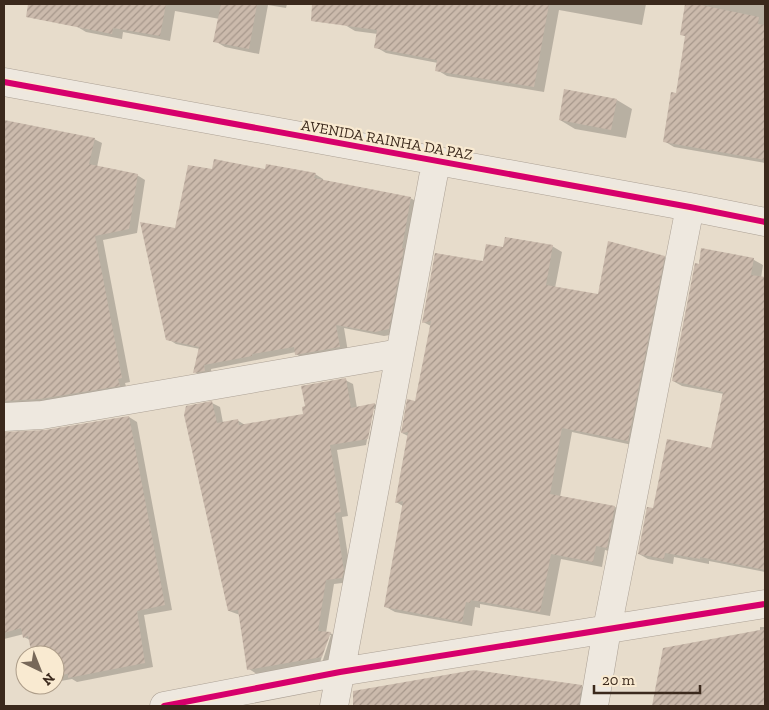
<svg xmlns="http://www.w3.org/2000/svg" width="769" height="710" font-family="'Zilla Slab',serif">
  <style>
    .shadow { fill: #0003 }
    .building { fill: url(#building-hatch) }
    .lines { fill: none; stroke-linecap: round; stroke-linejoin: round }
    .minor-casing { stroke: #aca195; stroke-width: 29 }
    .minor { stroke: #eee8df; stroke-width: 28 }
    .cycleway-casing { stroke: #f9ead1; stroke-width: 9 }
    .cycleway { stroke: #d6006c; stroke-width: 6 }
    .labels { text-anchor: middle; stroke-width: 4.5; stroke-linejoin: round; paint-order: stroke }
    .street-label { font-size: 15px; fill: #3b291c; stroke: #f9ead1 }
  </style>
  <defs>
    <pattern id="building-hatch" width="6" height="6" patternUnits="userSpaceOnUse" patternTransform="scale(1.25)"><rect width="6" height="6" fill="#cbbaac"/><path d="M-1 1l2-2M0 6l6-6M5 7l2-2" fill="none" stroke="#a6978b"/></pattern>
  </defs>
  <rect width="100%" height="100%" fill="#e7dccb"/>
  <path class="shadow" d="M64 4H287L286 8 268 5 259 54 225 47 215 41 220 19 175 11 170 41 123 32 122 39 86 32 76 26 82 7Z
    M349 4H646L642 25 559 10 544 92 447 76 437 70 438 63 386 53 376 47 378 34 355 31 345 25Z
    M686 4H765V163L674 147 664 141 677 94 686 37 682 34Z
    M617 100 632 109 626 138 575 129 560 120Z
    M4 122 94 139 102 143 97 167 137 175 145 180 137 233 103 240 130 382 125 383 127 390 4 408Z
    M214 170 266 171 315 174 323 179V181L410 198 418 202 396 334 384 336 344 328 348 352 304 359 296 354V352L211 369 212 375 202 377 195 372 200 349 176 344 168 339 176 230Z
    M552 246 562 252 555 288 599 296 664 257 674 262 637 446 572 432 560 497 615 507 624 512 617 553 605 550 602 567 561 559 550 616 480 604V608L475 607 472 626 395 612 386 607 403 506 396 502 408 436 402 433 416 403 431 326 423 322 484 263 504 249Z
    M702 250 754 260 763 265 761 278H765V572L709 561V564L674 557 673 564 648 559 639 554 654 509 712 449 724 394 682 386 673 381Z
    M345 380 353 384 357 408 375 404 382 409 376 443 368 444 375 409H373L366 445 337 450 348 516 342 517 351 576 350 582 334 584 326 633H330L338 637 330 661 322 663 331 635H328L320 663 257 674 249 669 240 615 229 611 212 403 220 407 223 423 237 420 245 425 304 415Z
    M129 417 137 422 172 610 144 615 153 667 77 682 72 679 55 682V655H33L30 640 24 637V634L4 639V434L45 432Z
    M760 627H765V706H654L664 649 760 632Z
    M581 686 590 691 588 706H368L371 689Z"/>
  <path class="building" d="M28 4H166L160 36 113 28 112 34 26 17Z
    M221 4H257L249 49 213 42Z
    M312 4H549L534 87 435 71 437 60 374 48 377 30 311 21Z
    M685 4H696L759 17 758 24 765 25V160L663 142 671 92 676 93 685 36 680 35Z
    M564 89 617 99 611 130 559 120Z
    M4 120 95 138 89 164 138 174 129 229 95 236 122 378 118 379 120 386 40 399 4 401Z
    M214 159 265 169 266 164 316 173 314 178 411 197 402 248H404L389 329 375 332 336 325 340 347 295 355 294 347 252 354V356L204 365 205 371 193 373 199 347 166 340 140 222 175 228 188 165 212 169Z
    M505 237 553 245 546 285 598 294 608 241 665 256 628 441 562 428 550 494 615 506 607 548 596 546 593 562 551 554 540 612 471 600 470 603 466 602 462 622 384 607 403 501 395 503 408 432 401 433 407 399 415 401 431 321 422 323 435 253 483 261 486 244 503 247Z
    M701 248 754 258 751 275 765 277V570L700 557V559L665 553 664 559 638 554 647 507 653 508 667 439 711 448 723 392 672 381 695 263 699 264Z
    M346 378 351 408 375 403 368 439 330 445 341 512 335 513 344 571 342 578 326 580 318 631 331 632 322 657 247 670 238 610 228 611 184 415 186 406 212 401 217 423 238 419 239 425 303 414 302 407 305 406 301 386Z
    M129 416 165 605 137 611 145 663 68 678V674L55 676V655H32L28 636 23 638 21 628 4 633V432L45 430Z
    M765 629V706H652L663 648Z
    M474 670 582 685 579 706H353V691Z"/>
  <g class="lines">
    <defs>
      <path id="minor" d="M4 82 690 207 765 222
        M4 417 42 415 400 353
        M164 706 340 672 765 604
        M334 706 436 162
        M594 706 607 629 690 207"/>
    </defs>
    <use href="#minor" class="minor-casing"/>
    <use href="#minor" class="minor"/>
    <defs>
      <path id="cycleway" d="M4 82 690 207 765 222
        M164 706 340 672 765 604"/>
    </defs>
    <use href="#cycleway" class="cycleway-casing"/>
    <use href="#cycleway" class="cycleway"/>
  </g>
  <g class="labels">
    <g class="street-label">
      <text transform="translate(387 140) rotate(10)" y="5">AVENIDA RAINHA DA PAZ</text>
    </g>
  </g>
  <rect width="769" height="710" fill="none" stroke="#3b291c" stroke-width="10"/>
  <g transform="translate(40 670) rotate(137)"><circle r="24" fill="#f9ead1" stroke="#ad9d89"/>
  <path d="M0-4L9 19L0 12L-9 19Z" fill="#776859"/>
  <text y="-8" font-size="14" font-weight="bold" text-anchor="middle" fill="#3b291c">N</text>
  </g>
  <path d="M594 685v8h106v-8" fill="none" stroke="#3b291c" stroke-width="2.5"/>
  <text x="602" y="685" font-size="15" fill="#3b291c" stroke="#f9ead1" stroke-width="4" paint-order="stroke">20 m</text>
</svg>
